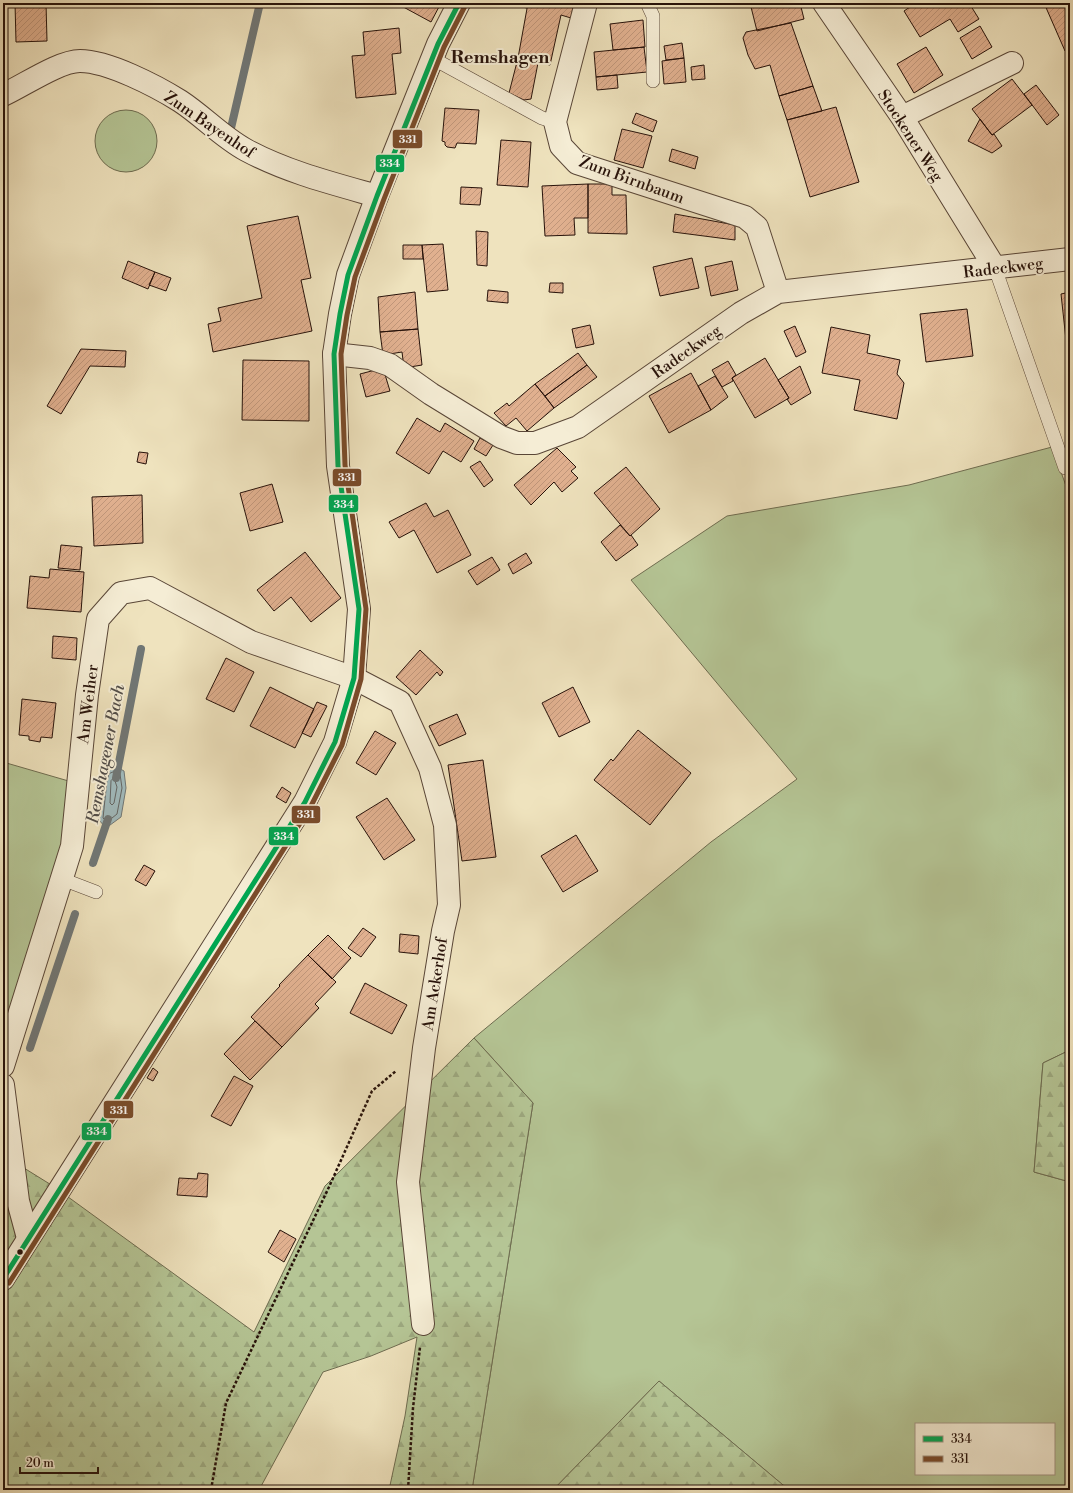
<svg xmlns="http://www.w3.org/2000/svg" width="1073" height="1493" font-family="'Libre Bodoni',serif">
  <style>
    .grass { fill: #b5c595; stroke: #6e6c50; fill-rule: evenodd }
    .forest { fill: url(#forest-firs); stroke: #6e6c50 }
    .water { fill: #a1bbbe; stroke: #707776 }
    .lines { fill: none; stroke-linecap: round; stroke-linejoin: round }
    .shore { stroke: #646664; stroke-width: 1 }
    .stream { stroke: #707776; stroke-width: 8 }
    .building { fill: url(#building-hatch); stroke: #27120a }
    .service-casing { stroke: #594637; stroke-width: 14 }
    .minor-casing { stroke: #594637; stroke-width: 24 }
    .tertiary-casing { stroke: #594637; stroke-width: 24 }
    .path { stroke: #27120a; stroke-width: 2.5; stroke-dasharray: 3 2; stroke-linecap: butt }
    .service { stroke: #f5edd5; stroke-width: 13 }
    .minor { stroke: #f5edd5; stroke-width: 22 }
    .tertiary { stroke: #f5edd5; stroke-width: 22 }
    .bus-1-casing { stroke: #f5edd5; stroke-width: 8 }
    .bus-2-casing { stroke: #f5edd5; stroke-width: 8 }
    .bus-1 { stroke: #00a651; stroke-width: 5 }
    .bus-2 { stroke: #7a4b2a; stroke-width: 5 }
    .bus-dot { fill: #27120a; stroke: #f5edd5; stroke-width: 1.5 }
    .labels { text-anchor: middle; stroke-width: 4; stroke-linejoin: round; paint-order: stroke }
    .street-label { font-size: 16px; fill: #27120a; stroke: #f5edd5 }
    .water-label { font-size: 17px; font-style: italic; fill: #524d49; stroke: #f5edd5 }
    .quarter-label { font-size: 18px; font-weight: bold; fill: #27120a; stroke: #f5edd5 }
    .line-badge { stroke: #f5edd5; stroke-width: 1.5 }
    .badge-label { font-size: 11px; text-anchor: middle; font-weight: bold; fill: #fff }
  </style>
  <defs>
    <pattern id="forest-firs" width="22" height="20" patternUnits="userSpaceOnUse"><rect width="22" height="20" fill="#b5c595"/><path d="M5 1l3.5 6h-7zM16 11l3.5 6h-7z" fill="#9ca87f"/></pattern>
    <pattern id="building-hatch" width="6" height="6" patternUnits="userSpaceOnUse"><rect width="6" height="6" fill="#e0b08f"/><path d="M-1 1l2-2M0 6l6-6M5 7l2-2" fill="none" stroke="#c0967a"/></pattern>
  </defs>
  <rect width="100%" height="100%" fill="#efe3be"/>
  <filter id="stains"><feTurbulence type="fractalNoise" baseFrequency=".005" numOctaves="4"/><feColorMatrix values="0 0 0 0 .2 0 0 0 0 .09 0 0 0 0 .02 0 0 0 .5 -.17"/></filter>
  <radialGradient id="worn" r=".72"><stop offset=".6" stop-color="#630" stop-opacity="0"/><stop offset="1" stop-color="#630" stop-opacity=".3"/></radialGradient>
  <path class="grass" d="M95 141a31 31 0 1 1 62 0a31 31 0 1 1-62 0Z
    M1052 447 1070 497V1050L1043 1063 1034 1172 1070 1182V1490H789L659 1381 553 1490H472L533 1103 474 1038 711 842 797 779 631 580 727 516 909 485ZM916 1424H1054V1474H916Z
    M3 762 72 782 66 842 3 1044Z"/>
  <path class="forest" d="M474 1038 533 1103 472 1490H389L405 1416 417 1337 371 1356 323 1372 259 1490H3V1155L53 1186 254 1332 325 1186Z
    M1070 1050V1182L1034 1172 1043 1063Z
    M659 1381 789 1490H553Z"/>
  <path class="water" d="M115 766 124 771 126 788 121 817 106 828 99 820 103 778 106 771Z"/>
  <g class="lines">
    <path class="shore" d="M116 771 120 774 122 788 117 814 107 822 103 818 107 780 109 774Z
      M114 778 117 787 114 803 112 805 110 803 111 781Z"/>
    <path class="stream" d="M231 128 260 3
      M116 778 141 649
      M93 863 108 819
      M30 1048 75 914"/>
  </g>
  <path class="building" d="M15 3H46L47 41 16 42Z
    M396 3H441L431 22Z
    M502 3H528L527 8Z
    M528 3H574L571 18 561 15 550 65 518 58Z
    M750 3H800L804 19 757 31Z
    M916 3H969L979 19 958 32 950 19 920 37 904 11Z
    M1044 3H1070V48L1065 51Z
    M643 20 645 47 613 50 610 24Z
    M791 23 813 86 779 96 770 65 755 69 748 55 743 38 746 32Z
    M980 26 992 47 972 59 960 38Z
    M399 28 401 53 392 54 396 94 356 98 352 56 365 55 363 32Z
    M682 43 684 58 666 60 664 46Z
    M644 47 647 72 596 77 594 52Z
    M926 47 943 75 914 93 897 64Z
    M518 58 538 63 531 99 524 100 509 93Z
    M684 58 686 82 664 84 662 61Z
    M704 65 705 79 692 80 691 67Z
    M617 75 618 88 597 90 596 77Z
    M1012 79 1032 105 992 135 972 109Z
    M1036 85 1059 115 1047 125 1024 94Z
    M813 86 822 111 787 120 779 96Z
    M836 107 859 182 810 197 787 120Z
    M445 108 479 110 476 144 457 143 455 148 447 147 445 145V142L442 141Z
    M636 113 657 121 653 132 632 123Z
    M980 119 992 135 994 134 1002 146 992 153 968 141Z
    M622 129 652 136 643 168 614 160Z
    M501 140 531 142 528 187 497 185Z
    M672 149 698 157 695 169 669 161Z
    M588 184V218H574L575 235 545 236 542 186Z
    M588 184H612V195H626L627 234 588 233Z
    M461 187 482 188 480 205 460 204Z
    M675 214 735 225V240L673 232Z
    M298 216 311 278 301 280 312 331 213 352 208 324 221 321 218 308 262 298 247 226Z
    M476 231 488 232 487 266 477 265Z
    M443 244 448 290 427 292 422 245Z
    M403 245H422L423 259H403Z
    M692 258 699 288 660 296 653 267Z
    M128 261 155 272 148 289 122 278Z
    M732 261 738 290 711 296 705 267Z
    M155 272 171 278 166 291 149 285Z
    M550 283H563V293L549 292Z
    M488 290 508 292V303L487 301Z
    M415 292 418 329 380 332 378 297Z
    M1070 292V339L1066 340 1061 294Z
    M967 309 973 356 926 362 920 314Z
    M590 325 594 344 576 348 572 329Z
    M795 326 806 352 796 357 784 331Z
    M831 327 870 335 867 353 900 360 897 374 904 383 897 419 854 410 860 380 822 373Z
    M418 329 422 365 404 368 402 352 383 355 380 332Z
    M81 349 126 351 125 367 90 366 61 414 47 406Z
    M578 353 587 365 545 396 535 384Z
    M765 358 789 398 755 418 732 378Z
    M243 360 309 361V421L242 420Z
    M728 361 736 375 732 378 733 381 722 387 712 370Z
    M587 365 597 377 554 408 545 396Z
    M800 366 811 393 791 405 787 399 789 398 778 380Z
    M383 368 390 391 366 397 360 374Z
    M691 373 711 410 669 433 649 396Z
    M715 376 728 397 711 410 698 386Z
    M535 384 554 408 527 431 516 418 506 426 494 413 507 403 509 406Z
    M417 418 440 432 445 423 474 441 461 462 443 451 429 474 396 453Z
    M480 438 493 445 486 456 474 449Z
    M557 448 576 467 571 471 578 478 562 492 554 482 531 505 514 485Z
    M139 452 148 453 146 464 137 462Z
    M480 461 493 480 484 487 470 467Z
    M626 467 660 509 630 536 594 493Z
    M272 484 283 522 250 531 240 493Z
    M142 495 143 543 94 546 92 497Z
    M426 503 434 517 448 510 471 555 437 573 414 530 399 538 389 522Z
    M620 525 630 536 631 535 638 545 616 561 601 542Z
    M61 545 82 547 80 570 58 568Z
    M305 552 341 598 311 622 291 597 274 611 257 590Z
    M526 553 532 563 513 574 508 564Z
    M492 557 500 570 477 585 468 571Z
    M50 569 84 572 81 612 27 608 30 576 49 578Z
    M53 636 77 638 76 660 52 658Z
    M420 650 443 672 440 676 437 672 416 695 396 677Z
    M226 658 254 672 234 712 206 699Z
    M270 687 314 709 295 748 250 726Z
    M573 687 590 722 559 737 542 703Z
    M22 699 56 703 52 738 41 737 40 742 29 740V736L19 735Z
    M317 702 327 706 311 737 302 733Z
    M457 714 466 734 439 746 429 726Z
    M638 730 691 773 650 825 594 780 611 759 613 761Z
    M375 731 396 743 376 775 356 763Z
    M483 760 496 857 462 861 448 765Z
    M282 787 291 793 286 803 276 797Z
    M387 798 415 840 384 860 356 817Z
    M576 835 598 871 563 892 541 856Z
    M144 865 155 871 146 886 135 880Z
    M363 928 376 937 361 957 348 948Z
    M400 934 419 936 418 954 399 952Z
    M328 935 351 958 332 979 308 955Z
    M308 955 336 982 315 1004 319 1008 282 1047 251 1017 280 986 279 985Z
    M365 983 407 1005 392 1034 350 1013Z
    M255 1021 282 1047 250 1080 224 1054Z
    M153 1068 158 1072 153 1081 147 1078Z
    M234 1076 253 1086 231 1126 211 1116Z
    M198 1173 208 1174 207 1197 177 1195 179 1178 197 1179Z
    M280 1230 296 1239 284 1262 268 1252Z"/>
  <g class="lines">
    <defs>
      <path id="service" d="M647 3 653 16V81
        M432 58 542 118 555 122
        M995 268 1065 468
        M62 879 96 892"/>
      <path id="minor" d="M586 3 555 122 561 146 577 163 745 217 757 227 778 292
        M824 3 902 117 995 268
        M3 95C23 86 59 61 80 61 108 61 156 86 180 101 203 116 222 137 246 150 287 172 331 183 377 196
        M902 117 1012 63
        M334 354 370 358 390 365 431 394 501 437 517 443H535L578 427 741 313 778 292 1070 259
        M3 1066 72 846 87 695 98 619 121 593 150 588 251 642 354 678 400 702 430 768 445 825 449 905 443 931 424 1048 408 1182 423 1324
        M3 1085 18 1201 28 1238"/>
      <path id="tertiary" d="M3 1279 305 802 335 742 354 678 359 609 338 466 334 354 340 314 348 275 377 196 438 44 459 3"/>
    </defs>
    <use href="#service" class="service-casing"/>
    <use href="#minor" class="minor-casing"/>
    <use href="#tertiary" class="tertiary-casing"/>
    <path class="path" d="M211 1490 226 1403 329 1187 372 1091 396 1071
      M408 1490 413 1408 420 1347"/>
    <use href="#service" class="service"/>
    <use href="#minor" class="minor"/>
    <use href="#tertiary" class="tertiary"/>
    <defs>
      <path id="bus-1" d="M3 1279 305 802 335 742 354 678 359 609 338 466 334 354 340 314 348 275 377 196 438 44 459 3"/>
      <path id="bus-2" d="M9 1283 311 806 342 745 361 679 366 609 345 465 341 354 347 315 355 277 384 199 444 47 465 6"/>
    </defs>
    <use href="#bus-1" class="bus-1-casing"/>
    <use href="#bus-2" class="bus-2-casing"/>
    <use href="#bus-1" class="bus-1"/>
    <use href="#bus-2" class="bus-2"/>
  </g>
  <circle class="bus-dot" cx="20" cy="1252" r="3.5"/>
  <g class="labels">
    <g class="street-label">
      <text transform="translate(210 124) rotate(34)" y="6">Zum Bayenhof</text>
      <text transform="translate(911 135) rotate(57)" y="6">Stockener Weg</text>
      <text transform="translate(632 179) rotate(20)" y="6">Zum Birnbaum</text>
      <text transform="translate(1003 267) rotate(-7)" y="6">Radeckweg</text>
      <text transform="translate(686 351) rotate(-35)" y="6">Radeckweg</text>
      <text transform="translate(87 704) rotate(-83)" y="6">Am Weiher</text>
      <text transform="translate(434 984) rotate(-81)" y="6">Am Ackerhof</text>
    </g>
    <g class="water-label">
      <text transform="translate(105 754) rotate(-79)" y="6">Remshagener Bach</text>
    </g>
    <g class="quarter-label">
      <text x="500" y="63">Remshagen</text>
    </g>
  </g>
  <g class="line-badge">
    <rect x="392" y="129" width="31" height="20" rx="4" fill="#7a4b2a"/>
    <rect x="375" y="154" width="30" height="19" rx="4" fill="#00a651"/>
    <rect x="332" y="468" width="30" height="19" rx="4" fill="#7a4b2a"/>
    <rect x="328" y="494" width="31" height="19" rx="4" fill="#00a651"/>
    <rect x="291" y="805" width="30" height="19" rx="4" fill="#7a4b2a"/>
    <rect x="268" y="826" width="31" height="20" rx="4" fill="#00a651"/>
    <rect x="103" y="1100" width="31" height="19" rx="4" fill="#7a4b2a"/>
    <rect x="81" y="1122" width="31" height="19" rx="4" fill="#00a651"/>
  </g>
  <g class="badge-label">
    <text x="408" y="143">331</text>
    <text x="390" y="167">334</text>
    <text x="347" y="481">331</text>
    <text x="344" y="508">334</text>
    <text x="306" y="818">331</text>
    <text x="284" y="840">334</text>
    <text x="119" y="1114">331</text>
    <text x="97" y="1135">334</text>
  </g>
  <rect width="1073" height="1493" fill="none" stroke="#efe3be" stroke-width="16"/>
  <rect x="4" y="4" width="1065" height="1485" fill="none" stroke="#27120a" stroke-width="2"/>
  <rect x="8" y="8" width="1057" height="1477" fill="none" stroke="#27120a"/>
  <rect x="915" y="1423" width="140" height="52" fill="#f5edd5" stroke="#a39584"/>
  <rect x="923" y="1436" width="20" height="6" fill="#00a651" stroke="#a39584"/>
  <text x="951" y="1443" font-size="12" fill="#27120a">334</text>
  <rect x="923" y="1456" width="20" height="6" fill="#7a4b2a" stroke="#a39584"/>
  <text x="951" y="1463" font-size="12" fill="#27120a">331</text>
  <path d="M20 1467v6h78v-6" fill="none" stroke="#27120a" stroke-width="2"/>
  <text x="26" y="1467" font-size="12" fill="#27120a" stroke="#f5edd5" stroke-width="3" paint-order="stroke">20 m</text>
  <rect width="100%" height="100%" filter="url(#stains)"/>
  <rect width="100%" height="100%" fill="url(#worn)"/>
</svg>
